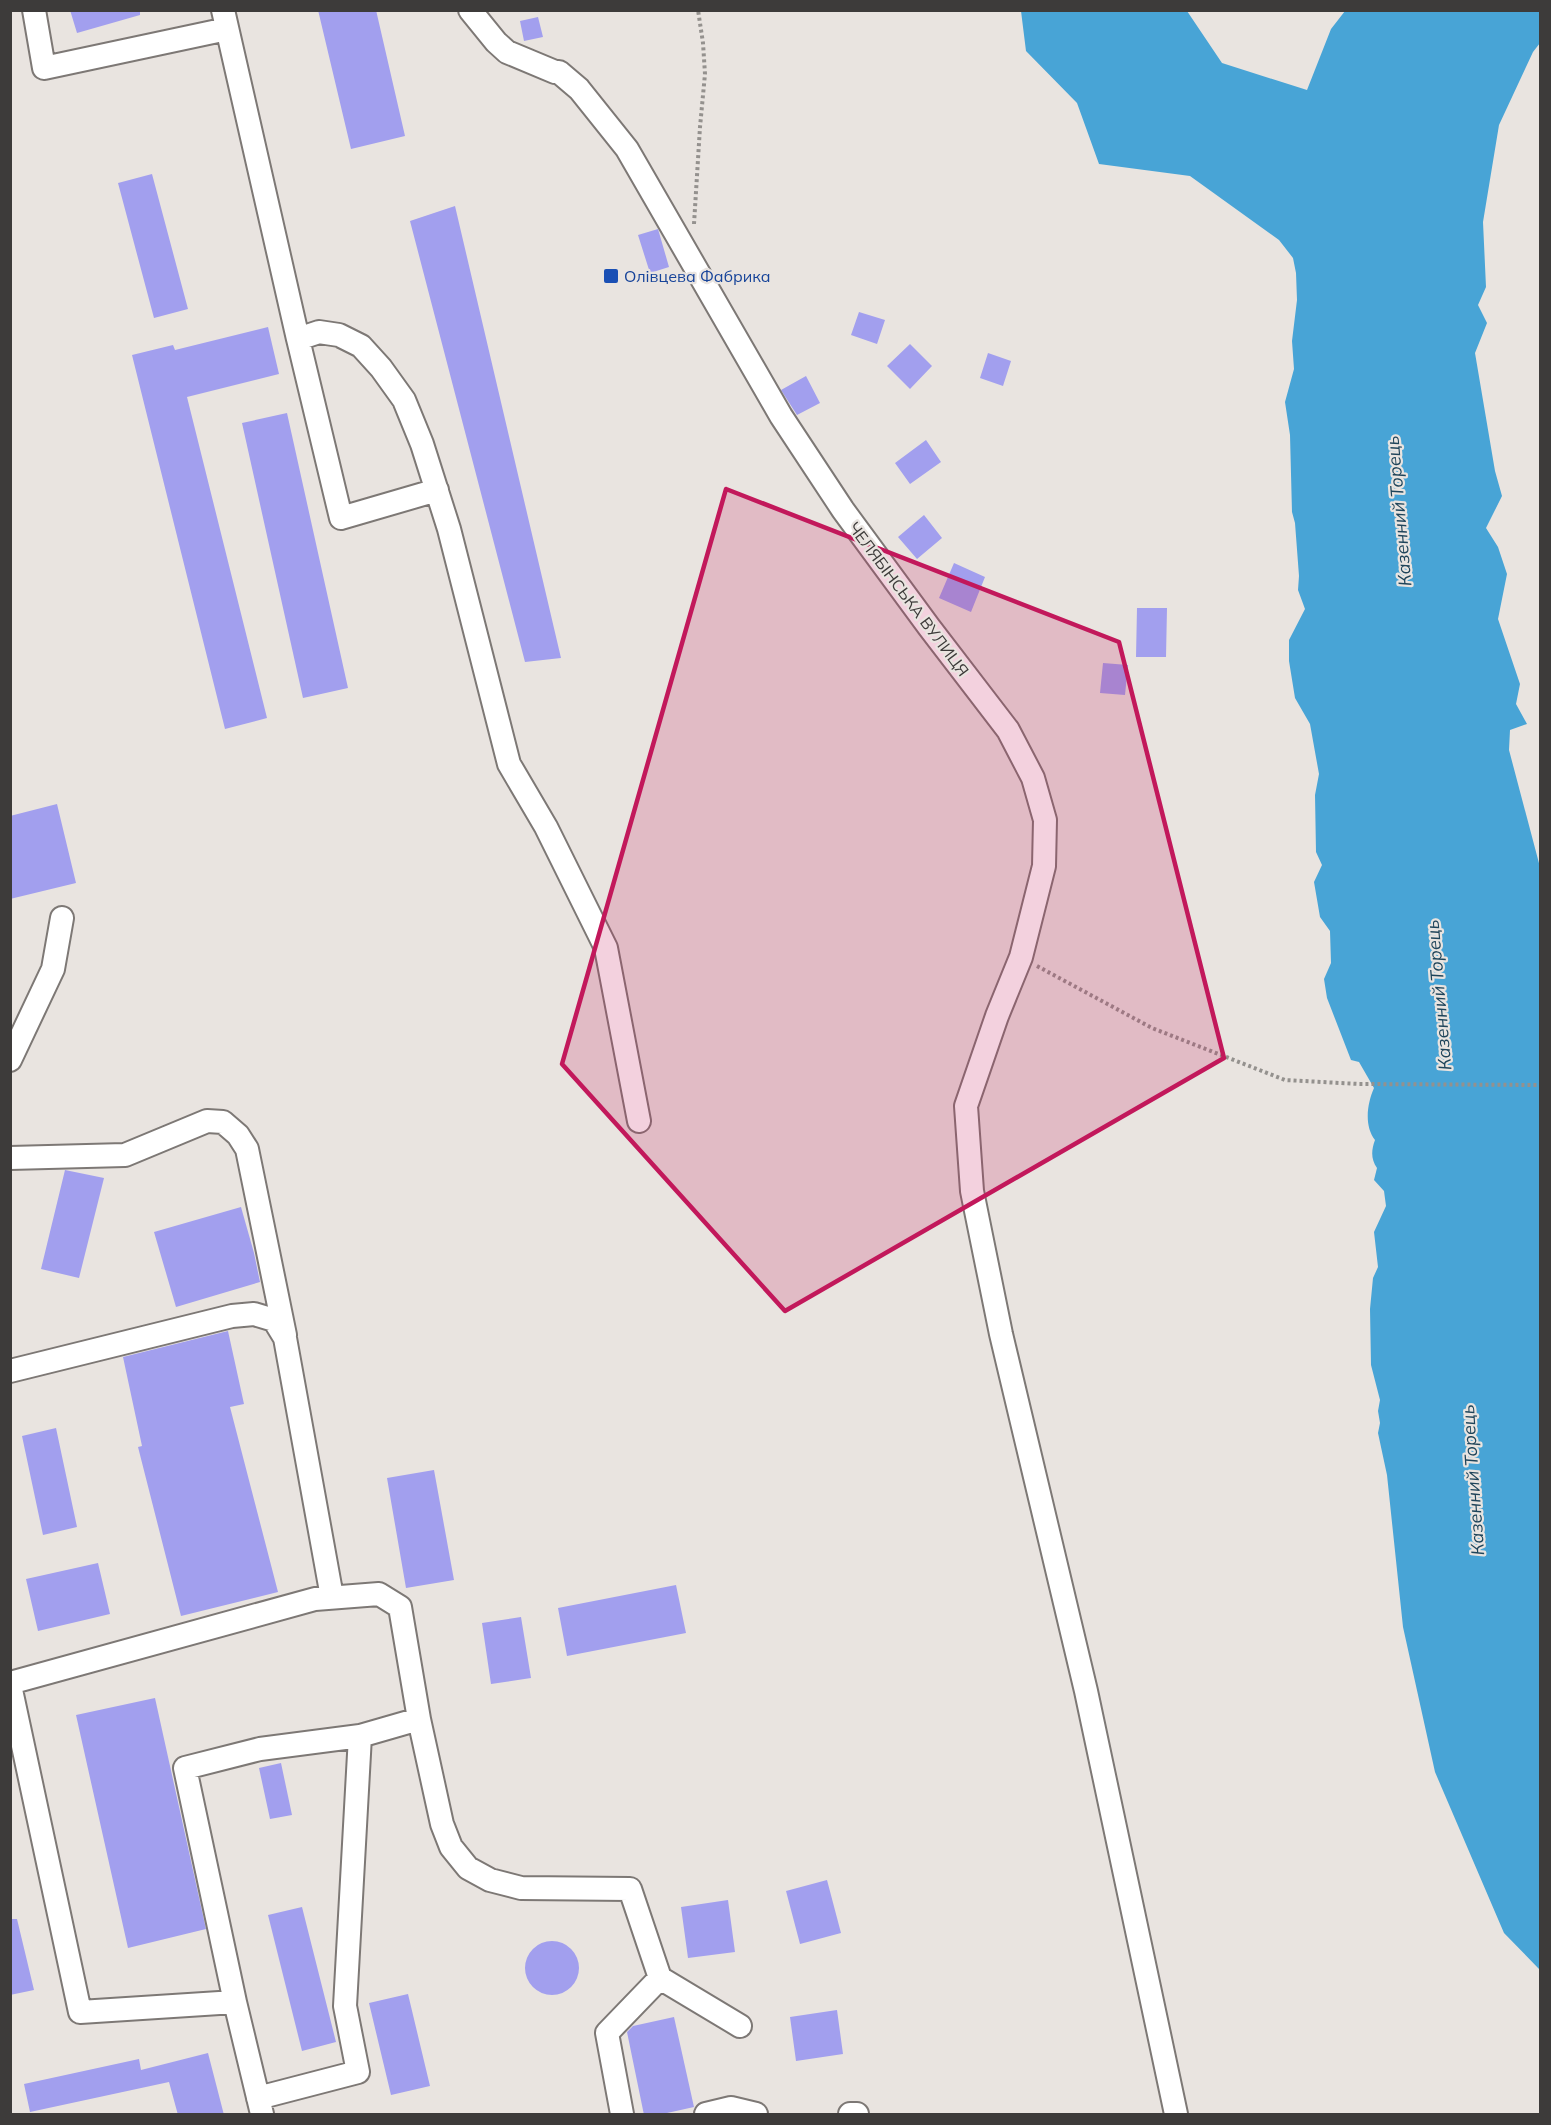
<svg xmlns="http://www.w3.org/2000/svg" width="1551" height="2125" font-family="Mulish,sans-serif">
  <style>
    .water { fill: #48a4d6 }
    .building { fill: #a29fee }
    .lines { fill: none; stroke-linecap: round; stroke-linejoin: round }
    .minor-casing { stroke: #7d7875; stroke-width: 26 }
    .path { stroke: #94918e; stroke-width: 4; stroke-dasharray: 3 3; stroke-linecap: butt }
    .minor { stroke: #fff; stroke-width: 22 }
    .marked { fill: #c2185b; fill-opacity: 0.2; stroke: #c2185b; stroke-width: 4.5; stroke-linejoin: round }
    .transit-dot { fill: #1a4fb4; stroke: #e9e4e0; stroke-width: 2 }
    .labels { text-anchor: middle; stroke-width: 4.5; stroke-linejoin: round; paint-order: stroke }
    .transit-label { font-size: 16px; fill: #164399; stroke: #e9e4e0; text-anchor: start }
    .street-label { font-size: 16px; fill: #3d3b3a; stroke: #e9e4e0 }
    .water-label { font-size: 18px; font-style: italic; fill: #1e445a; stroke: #e9e4e0 }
  </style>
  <rect width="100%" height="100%" fill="#e9e4e0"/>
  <path class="water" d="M1021 11H1187L1222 63 1307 90 1331 29 1345 11H1540V43L1533 52 1499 125 1483 222 1486 287 1478 305 1487 323 1475 353 1495 471 1502 496 1486 528 1498 547 1507 574 1498 619 1520 684 1516 704 1527 724 1510 730 1509 750 1540 867V1970L1504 1933 1435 1772 1403 1627 1387 1475 1378 1433 1380 1423 1378 1411 1380 1400 1371 1365 1370 1309 1373 1278 1378 1267 1374 1232 1386 1206 1384 1191 1374 1180 1377 1168C1371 1159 1371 1151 1375 1140 1364 1126 1367 1104 1374 1088L1359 1062 1351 1060 1327 998 1324 979 1331 963 1330 931 1320 917 1314 882 1322 865 1316 852 1315 795 1319 774 1310 724 1295 698 1289 661V640L1305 609 1298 590 1299 576 1295 523 1292 512 1290 435 1285 402 1294 369 1292 341 1297 300 1296 273 1293 258 1279 240 1190 176 1099 164 1077 103 1026 51Z"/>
  <path class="building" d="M70 10H140V15L77 33Z
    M318 10H376L405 136 351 149Z
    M538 17 543 37 524 41 520 21Z
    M152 174 188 309 154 318 118 183Z
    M455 206 561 658 525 662 410 221Z
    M658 229 669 267 650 273 638 235Z
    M859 312 885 320 877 344 851 335Z
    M268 327 279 374 187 397 267 718 225 729 132 355 173 345 175 350Z
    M910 344 932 366 910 389 887 366Z
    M988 353 1011 361 1003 386 980 378Z
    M806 376 820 403 797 415 781 390Z
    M287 413 348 688 303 698 242 423Z
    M926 440 941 462 910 484 895 463Z
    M924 515 942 538 917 559 898 537Z
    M954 563 985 577 971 612 939 598Z
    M1137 608H1167L1166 657H1136Z
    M1103 663 1128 665 1125 695 1100 693Z
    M57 804 76 883 10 899V816Z
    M65 1170 104 1178 79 1278 41 1269Z
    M241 1207 254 1253 260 1282 176 1307 154 1232Z
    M228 1331 244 1404 230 1407 278 1592 181 1616 138 1447 142 1446 123 1357Z
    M56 1428 77 1527 43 1535 22 1436Z
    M434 1470 454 1580 406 1588 387 1478Z
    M98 1563 110 1614 38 1631 26 1579Z
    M676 1585 686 1633 567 1656 558 1608Z
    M521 1617 531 1678 491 1684 482 1623Z
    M155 1698 206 1929 128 1948 76 1715Z
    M281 1763 292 1815 270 1819 259 1768Z
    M827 1880 841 1933 800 1944 786 1891Z
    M728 1900 735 1952 688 1958 681 1907Z
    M302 1907 336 2042 302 2051 268 1915Z
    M10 1919H17L34 1990 10 1995Z
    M525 1968a27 27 0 1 1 54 0a27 27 0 1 1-54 0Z
    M408 1994 430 2086 391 2095 369 2003Z
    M837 2010 843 2054 796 2061 790 2017Z
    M674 2017 694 2107 658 2115H644L627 2032 633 2026Z
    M208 2053 224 2115H178L169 2082 30 2112 24 2084 139 2059 141 2070Z"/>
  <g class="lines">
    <defs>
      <path id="minor" d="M34 10 44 68 227 29
        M223 10 298 339 319 332 339 335 361 346 381 368 404 400 422 444 449 529 509 764 546 827 606 948 639 1121
        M470 10 496 42 507 52 555 72H559L579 89 627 149 781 416 843 510 929 627 1008 730 1033 778 1045 820 1044 866 1021 957 997 1016 966 1106 972 1191 1001 1334 1086 1691 1176 2114
        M298 339 341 518 437 490
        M10 1060 53 969 62 918
        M10 1158 125 1155 207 1121 223 1122 238 1135 247 1149 285 1335
        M10 1371 232 1316 254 1314 274 1320 285 1338 332 1597
        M10 1683 315 1599 379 1594 400 1607 419 1719
        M10 1685 80 2012 235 2002
        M360 1736 419 1719 442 1824 451 1847 468 1868 490 1880 521 1888 630 1889 660 1978 607 2033 622 2114
        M660 1978 740 2026
        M258 2098 358 2072 345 2006 360 1736 260 1749 185 1768 235 2002 262 2114
        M706 2114 731 2108 756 2114
        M850 2114H857"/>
    </defs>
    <use href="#minor" class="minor-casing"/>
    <path class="path" d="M694 224 700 127 705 74 703 43 698 10
      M1037 966 1152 1028 1285 1080 1359 1084 1540 1085"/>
    <use href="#minor" class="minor"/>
  </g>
  <path class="marked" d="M726 489 1119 642 1224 1058 785 1311 562 1064Z"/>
  <rect class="transit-dot" x="603" y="268" width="16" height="16" rx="3"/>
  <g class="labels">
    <g class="transit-label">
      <text x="624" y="282">Олівцева Фабрика</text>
    </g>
    <g class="street-label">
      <text transform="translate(909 599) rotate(53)" y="6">ЧЕЛЯБІНСЬКА ВУЛИЦЯ</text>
    </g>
    <g class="water-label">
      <text transform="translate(1399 511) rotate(-95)" y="6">Казенний Торець</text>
      <text transform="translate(1439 995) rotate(-95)" y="6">Казенний Торець</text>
      <text transform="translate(1473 1480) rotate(-94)" y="6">Казенний Торець</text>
    </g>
  </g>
  <rect width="1551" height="2125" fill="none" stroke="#3d3b3a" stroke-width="24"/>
</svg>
